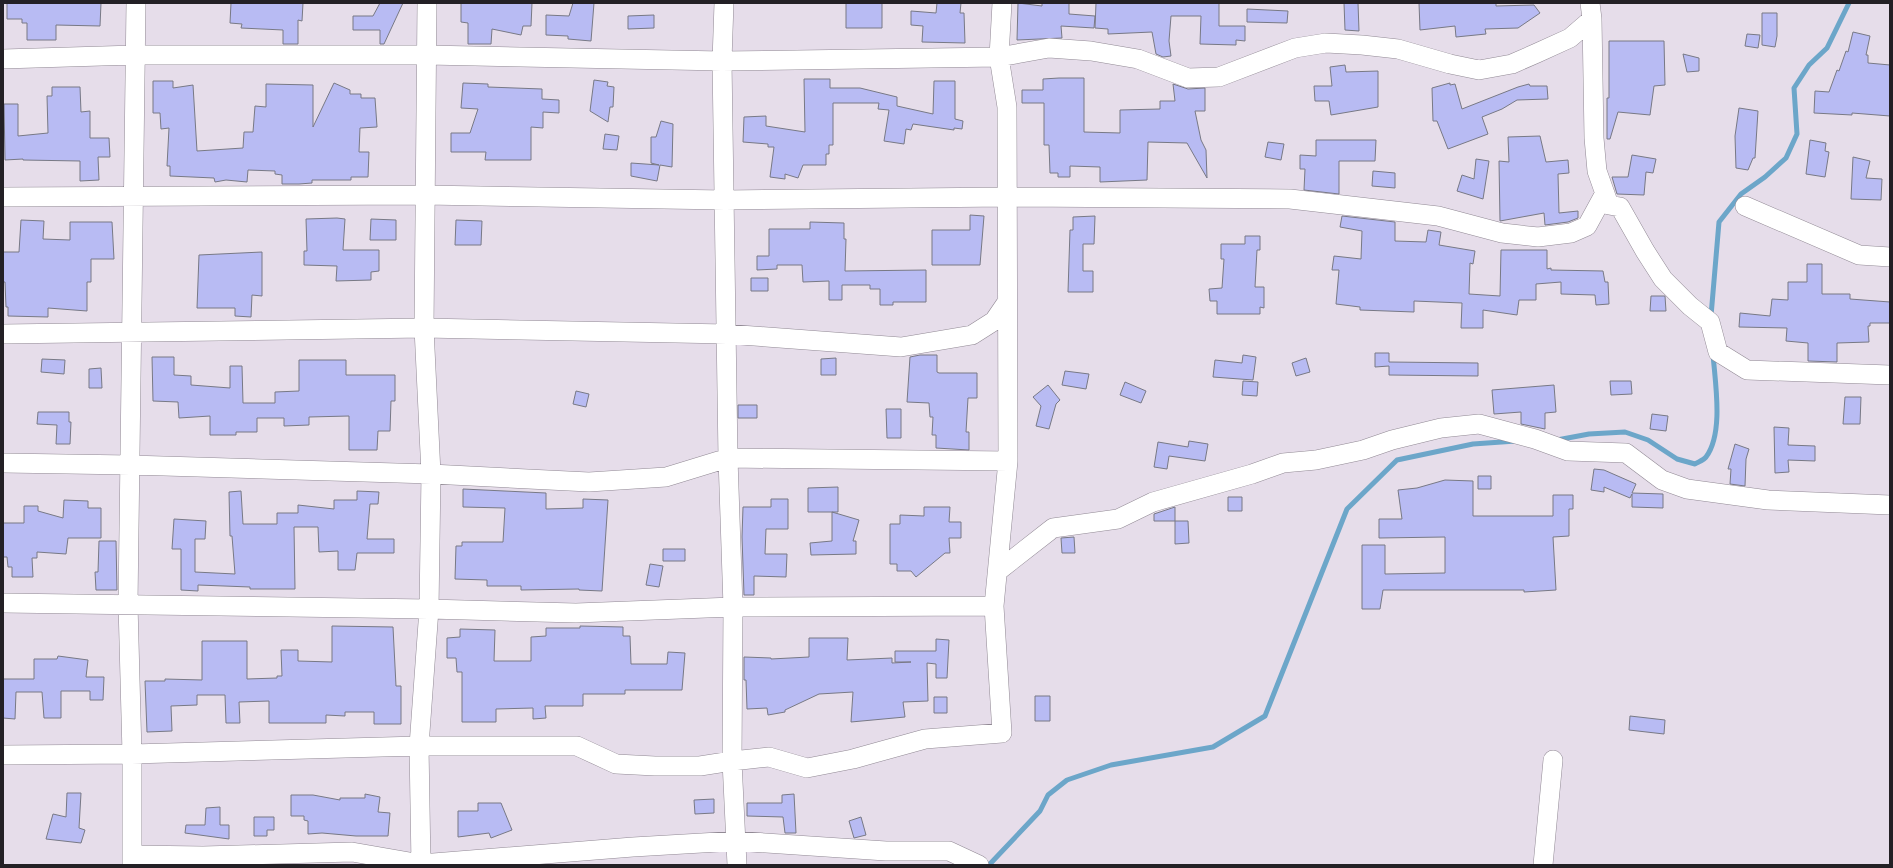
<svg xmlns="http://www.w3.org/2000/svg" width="1893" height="868" font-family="'PT Sans',sans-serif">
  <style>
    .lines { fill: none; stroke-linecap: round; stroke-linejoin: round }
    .stream { stroke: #6ca6c9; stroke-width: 5 }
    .building { fill: #b8bbf3; stroke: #787985 }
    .minor-casing { stroke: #918994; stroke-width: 20 }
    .minor { stroke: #fff; stroke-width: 19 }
  </style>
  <rect width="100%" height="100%" fill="#e6ddea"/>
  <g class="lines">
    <path class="stream" d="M1711 316 1719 222 1741 194 1765 177 1786 158 1797 134 1794 88 1809 65 1827 48 1849 3
      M1557 440 1589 434 1625 432 1648 440 1677 459 1695 464C1698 462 1704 460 1706 457 1724 433 1715 382 1713 354
      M989 865 1040 811 1048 795 1067 780 1111 765 1213 747 1265 716 1347 509 1397 460 1473 444 1516 441"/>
  </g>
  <path class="building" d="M7 3H101L100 26 56 25V40H27V23H22V19H7Z
    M231 3H303L302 21 298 20V44H283V30L241 28 242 24 230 23Z
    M380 3H403L384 44H380V30H353V16H373Z
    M461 3H532L531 26H523L521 35 492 29 491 44H468V23L461 22Z
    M573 3H594L591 41 568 39V36L546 35V15L569 16Z
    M846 3H882V28H846Z
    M937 3H961L960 13H964L965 43 922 42 923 26 911 25V11L936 13Z
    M1018 3 1042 6V3H1069V14L1095 16 1094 28 1061 26 1062 38 1017 40Z
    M1096 3H1219V26H1245V41L1236 40V45L1200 44 1201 16H1171L1169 41 1171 56 1163 57 1156 54 1152 32 1108 34V29L1095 28Z
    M1344 3H1358L1359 31 1345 30Z
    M1419 3H1496V6L1534 5 1540 13 1518 28 1485 29 1486 34 1456 37 1455 26 1420 30Z
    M1247 9 1288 11 1287 23 1247 22Z
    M1762 13H1777V36L1775 47 1762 45Z
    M654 15V28L628 29V16Z
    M1853 32 1870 36 1866 55H1868V63L1890 65V116L1852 113V115L1814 113 1815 91 1829 92 1837 70 1839 71 1846 51 1848 52Z
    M1747 34 1760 35 1758 48 1745 46Z
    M1609 41H1664L1665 85 1654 86 1650 115 1618 112 1610 139H1607V98H1609Z
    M1683 54 1699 58V71L1687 72Z
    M1345 65 1346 72 1378 71V107L1331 115 1329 101H1315L1314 86H1332L1330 67Z
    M1059 78H1084V132L1120 133V110L1160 109V101H1175L1173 84 1188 89 1205 88V111H1195L1201 140 1206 150 1207 178 1187 143 1148 142 1147 180 1100 182V167L1070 166V177H1058V173H1050L1049 145H1044V103H1022V90H1043V79Z
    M804 79H830V88H860L897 97V106L933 114 934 81H955V119L963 121 962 129 954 128V130L913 124 911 130 906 129 904 144 884 141 889 110 878 109 879 103H833V145H829V154H826V165H803L798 178 785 174V179L770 177 774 147H768V144L743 142 744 117 766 116V126L805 132Z
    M594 80 608 82 607 86 614 87 613 107H610L608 122 590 111Z
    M153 81H173V88L193 85 197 151 243 148 244 132H253L255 106 266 107V84L313 85V127L334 83 350 90V94H361V98H375L377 127 360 128 359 152H369L368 177H351V180H312V183L299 184H282V175L275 174V171L248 170 247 182 226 180 215 182 214 178 170 176V166H167L169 128 161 129 160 113H153Z
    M463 83 488 84V87L542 89V99L559 100V113L543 112V128L531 127V160H485L486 152H451V133H470L478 109 461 108Z
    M1450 83V85L1455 84 1462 109 1518 87 1529 84 1530 86H1547L1548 99 1517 100 1502 109 1482 117 1488 134 1448 149 1437 121H1433L1432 88Z
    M52 87H80L81 112 90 111V138H109L110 157H98L99 180 80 181V161L23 160V159L5 160 4 104H18V136L48 133 47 96H52Z
    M1739 108 1758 111 1755 158H1753L1748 170 1736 168 1735 136Z
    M661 121 673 124 672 167 660 165 657 181 631 176V163L659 165 651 163V137H656Z
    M605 134 619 136 617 150 603 149Z
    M1540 136 1546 162 1568 160 1569 173 1558 174 1559 213 1578 211V218L1568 222 1545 225 1544 213 1500 221 1499 161 1509 162 1508 137Z
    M1316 140H1376L1375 161H1339V194L1304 190 1305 169H1300V155L1316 156Z
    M1810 140 1826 143 1825 151 1829 152 1825 177 1806 174Z
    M1268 142 1284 144 1281 160 1265 157Z
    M1632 155 1656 159 1653 173 1646 172 1644 195 1617 194 1612 177H1628Z
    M1853 157 1870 161 1866 178 1882 179 1881 200 1851 199Z
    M1476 159 1489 161 1483 199 1457 191 1462 175 1474 179Z
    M1373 171 1395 173V188L1372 186Z
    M970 215 984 216 980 265H932V230H970Z
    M1095 216 1094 244H1083V271H1093V292H1068L1070 230H1073V217Z
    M1342 216 1395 222V241L1426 242 1428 230 1441 232 1439 245 1475 251 1473 264 1470 263 1469 294 1500 296 1501 250H1547V269L1551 268V270L1603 271 1605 282H1608L1609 304 1596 305 1595 295 1561 294V282L1536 284V300H1519L1517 315 1483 310V328H1461L1462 303 1414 301V312L1360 310V307L1336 304 1339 270H1332L1334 256 1361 259 1362 231 1340 227Z
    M337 218 345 219 343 250H379V271L371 272V280L336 281 337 266 304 265V251H307L306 219Z
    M371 219 396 220V240H370Z
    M21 220 44 221 43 239 70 240V222H112L114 259H91V282H87V311L48 308V317L8 316V307H6L5 282H3V252H19Z
    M456 220 482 221 481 245H455Z
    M810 222 844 223V239H846L845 271 926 270V302H893V305H880V289H870V285H842V300H829V281L803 282 802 265H777V269L757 270V256H769V229H810Z
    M1245 236H1260V250H1257L1255 287H1264V308L1260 307V314H1217V301H1210L1209 289 1222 288 1224 259H1221V244H1245Z
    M262 252V296L252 295 251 317 235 316V308H197L199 255Z
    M1807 264H1822V294H1850V299L1890 302V323H1870V326H1868L1869 342 1837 343V362L1808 361V343L1786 341 1787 328 1739 327 1740 313 1770 316 1772 299 1788 300V282H1807Z
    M751 278H768V291H751Z
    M1651 296H1665L1666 311H1650Z
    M1375 353H1389V362L1478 363V376L1389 375V366L1375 367Z
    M920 355H937V372L939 373H977V398H968L966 432H969V450L936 448V435H932L933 417H930L929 403 907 402 910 357Z
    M1243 355 1256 357 1253 380 1213 377 1215 360 1242 363Z
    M152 357H174V375L191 376V385L230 388V366H242L243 403H275V392L299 391V360H346V375H395V401H391L390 431H378L377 450H349V416L309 417V425L284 426V418H257V432H236V435H210V416L179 418 178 402 153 401Z
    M836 358V375H821V359Z
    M1306 358 1310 372 1296 376 1292 363Z
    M42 359 65 360 64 374 41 372Z
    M101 368 102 388H89V369Z
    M1065 371 1089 374 1086 389 1062 385Z
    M1243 381 1258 382 1257 396 1242 395Z
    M1610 381H1631L1632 394 1611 395Z
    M1125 382 1146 391 1141 403 1120 395Z
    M1048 385 1060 400 1056 404 1049 429 1036 426 1041 406 1033 397Z
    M1554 385 1556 412 1545 413V429L1521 424V412L1494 414 1492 390Z
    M576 391 589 394 586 407 573 404Z
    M1845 397H1861L1860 424H1843Z
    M738 405H757V418H738Z
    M886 409H901V438H887Z
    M38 412H69V422H71L70 444H56L57 425 37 424Z
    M1652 414 1668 416 1666 431 1650 429Z
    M1774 427 1789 428 1788 445 1815 446V461L1788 460 1789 472 1775 473Z
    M1189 441 1208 444 1205 461 1169 456 1167 469 1154 467 1158 442 1188 447Z
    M1735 444 1749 449 1746 459 1745 486 1730 484 1731 469H1728Z
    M1594 469 1604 470 1636 484 1632 493 1663 494V508L1632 507V494L1630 498 1604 487V492L1591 490Z
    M1478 476H1491V489H1478Z
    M1445 480 1473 481V516H1553V495H1573V509H1569V536L1553 537 1556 590 1524 592V590H1383L1380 609H1362V545H1385V574L1445 573V537L1379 538V519H1402L1398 490 1417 488Z
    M838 487V512H808V488Z
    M463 489 546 493V509L583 508V499L608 500 602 591 579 590V589L521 590V586H487V580L455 579 456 546H462V542H503L505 508 463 507Z
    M241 491 243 524H277V513H298V505L334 509V500H357V491L379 492 378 504H370L367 539H394V553H357L355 570H338V551L319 552 318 527H294L295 589H250V587L198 585V591L181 590V549H172L174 519 206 521 205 539H195V572L235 574 232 536H230L229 492Z
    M1228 497H1242V511H1228Z
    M771 499H788V529H766L765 554H787L786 577 754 576V595H744L742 537 743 507H771Z
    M64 500 88 501V508H101V538H68L66 554 37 552V558H32L33 577H12V567H8L7 557H3V523H24V506H38V511L63 518Z
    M924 507H950L949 522H961V538H949L950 553H945L916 577 911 571H897V564H890V524H900V515L924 516Z
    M1175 507V521H1154V514Z
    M832 512 859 520 853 541H856V554L811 555 810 543 832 541Z
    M1175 521H1188L1189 543 1175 544Z
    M1074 537 1075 553H1062L1061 538Z
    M99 541H116L117 590H96L95 572H98Z
    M663 549H685V561H663Z
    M650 564 663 566 659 587 646 585Z
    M332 626 393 627 396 686H401V724H374V712H345V716L326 715V723H269V701L239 702 240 723H226L225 695H197V705L171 706 172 731 147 732 145 681H165V679L202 680V641H247V679L277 678V676H282L281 650H298V661L332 662Z
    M580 626 623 627V636H630L631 664H667L668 652 685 653 682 690H625V694H583V706H545L546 718 533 719V708L496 709V722H462V672H457L456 658H447V638L460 637V629L495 630 494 661H531V637L546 636V628H580Z
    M809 638H848L847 660 892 658V663L911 662H895V651H936V639L949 640 947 678H936V664L927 663 928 701 903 702 905 717 851 722 853 692 819 694 785 710V712L768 715 767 708 747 709 746 680H744V657L771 658V659L809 657Z
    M58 656 88 660 86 677H104L103 700H90V691H61V718H44L42 692H16L15 719 3 718V679H34V659H57Z
    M1035 696H1050V721H1035Z
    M934 697H947V713H934Z
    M1630 716 1665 720 1664 734 1629 730Z
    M67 793H81L79 828 85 830 81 843 46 839 53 814 66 817Z
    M365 794 380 797 378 812 390 813 388 836H356L322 833 308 834V821L304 820V816H291V795H313L340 800V798H365Z
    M794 794 796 833H785L783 817 747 816V803H782V795Z
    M714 799V813L695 814 694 800Z
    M478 803H501L512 830 491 838 489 833 458 837V811H478Z
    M220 807V825H229V839L185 833 186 825H205L206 808Z
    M254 817H274V830H267V836H254Z
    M861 817 866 835 854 838 849 821Z"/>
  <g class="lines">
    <defs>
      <path id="minor" d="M724 3 722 61 728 458 733 607 732 761 737 865
        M1590 3 1592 19 1594 138 1597 171 1609 205 1620 207 1645 251 1663 279 1690 306 1710 322 1718 352 1747 370 1890 375
        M3 59 135 55H427L722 61 999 57 1049 48 1091 51 1138 59 1188 78 1219 77 1295 48 1326 43 1362 45 1398 49 1450 64 1479 70 1512 64 1537 53 1570 38 1592 19
        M3 197 425 195 725 200 1007 197 1290 199 1438 216 1502 233 1538 237 1571 233 1587 226 1605 193
        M1745 206 1859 255 1890 257
        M3 334 424 328 727 334 901 347 972 335 994 321 1007 302
        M3 463 130 465 431 474 589 482 666 477 728 458 1008 461
        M998 571 1053 528 1118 519 1153 502 1252 474 1283 463 1316 460 1363 450 1392 440 1441 428 1479 424 1535 439 1568 451 1626 453 1662 480 1687 489 1768 500 1890 505
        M3 603 429 609 576 613 733 607 994 606
        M3 755 132 754 419 746H577L616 764 655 766H700L732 761 769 757 807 768 853 759 925 739 1002 733 994 606 1008 461 1007 107 999 57 1002 3
        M133 855 203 856 352 852 421 864 633 847 736 841 886 851H949L979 865
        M132 865V754L128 604 136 3
        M421 865 419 746 429 609 431 474 424 328 427 3
        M1543 865 1553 760"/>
    </defs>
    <use href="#minor" class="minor-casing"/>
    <use href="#minor" class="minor"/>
  </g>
  <rect width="1893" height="868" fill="none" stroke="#232025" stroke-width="8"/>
</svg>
